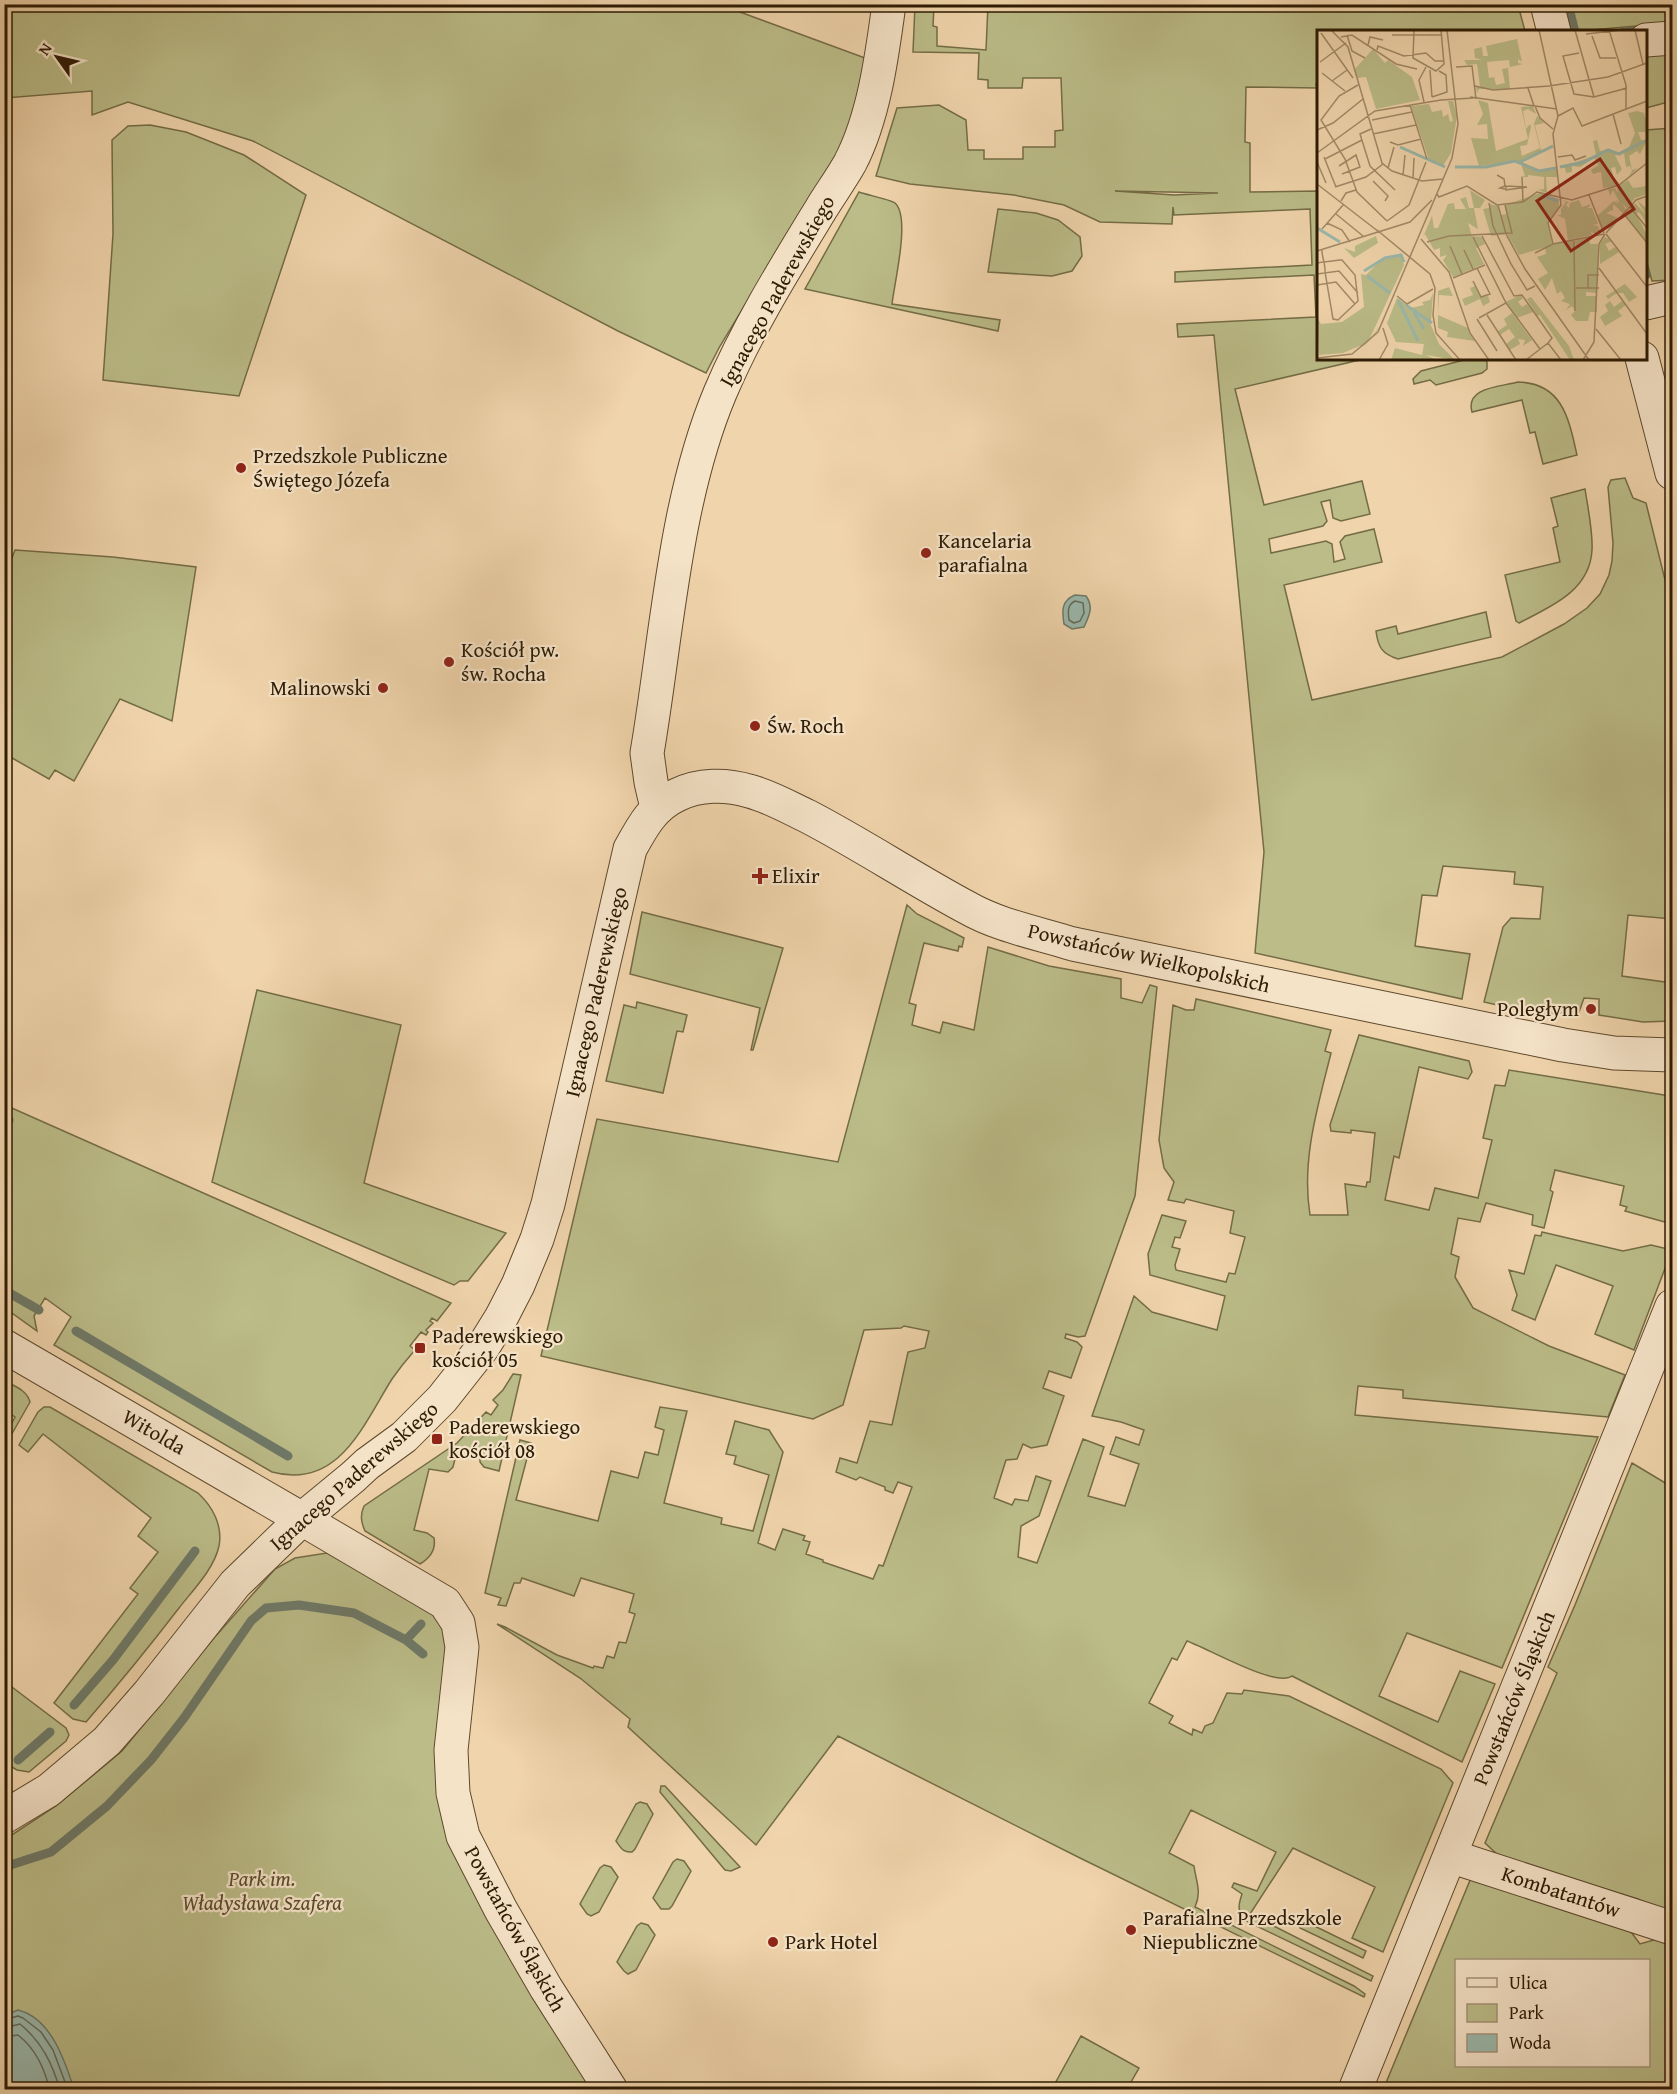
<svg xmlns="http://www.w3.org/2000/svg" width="1677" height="2094" font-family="'Gentium Book Plus',serif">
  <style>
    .green { fill: #bbbc88; stroke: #746c46; stroke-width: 1.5; fill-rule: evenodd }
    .water { fill: #9ab8ac; stroke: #6e7968; stroke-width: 1.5 }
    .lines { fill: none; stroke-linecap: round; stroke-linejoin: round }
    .shore { stroke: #646a58; stroke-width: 1.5 }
    .stream { stroke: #6e7968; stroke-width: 9 }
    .minor-casing { stroke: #5e492d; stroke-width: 35 }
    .tertiary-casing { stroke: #5e492d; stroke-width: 35 }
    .minor { stroke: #f5e3c8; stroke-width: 33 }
    .tertiary { stroke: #f5e3c8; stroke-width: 33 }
    .poi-dot { fill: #8f2418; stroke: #f5e3c8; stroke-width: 2 }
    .labels { text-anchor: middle; stroke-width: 4.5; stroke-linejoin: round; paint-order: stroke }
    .street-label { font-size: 21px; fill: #2d1b03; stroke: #f5e3c8 }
    .poi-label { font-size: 21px; fill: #2d1b03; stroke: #f5e3c8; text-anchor: start }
    .park-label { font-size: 21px; font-style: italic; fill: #584b2b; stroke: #f5e3c8 }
    .inset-river { fill: none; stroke: #9ab8ac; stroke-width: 3 }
    .inset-road { fill: none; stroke: #a28a68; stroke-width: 1.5 }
    .view { fill: #8f2418; fill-opacity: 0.15; stroke: #8f2418; stroke-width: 3 }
    .inset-edge { fill: none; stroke: #2d1b03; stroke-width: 3 }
  </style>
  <rect width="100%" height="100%" fill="#f0d4ab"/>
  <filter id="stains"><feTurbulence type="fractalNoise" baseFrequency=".00333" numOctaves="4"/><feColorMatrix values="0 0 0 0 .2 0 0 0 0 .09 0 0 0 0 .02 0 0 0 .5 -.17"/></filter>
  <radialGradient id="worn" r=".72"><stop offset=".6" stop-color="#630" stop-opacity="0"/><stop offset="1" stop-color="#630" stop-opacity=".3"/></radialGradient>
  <path class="green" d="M5 4 721 5 865 58 854 112 838 152 720 346 706 373 618 331 253 141 128 102 92 115V91L5 98Z
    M915 5H934L933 26 937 27V46L986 50 988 5H1518L1525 31 1318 32V84H1316L1317 88 1246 87 1245 142 1250 143V192L1318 191V358L1364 359 1235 389 1264 505 1362 481 1370 514 1341 521 1333 518 1330 500 1321 502 1327 521 1323 526 1269 539 1271 553 1326 541 1332 544 1334 562 1345 559 1340 542 1345 536 1374 529 1382 562 1284 585 1312 700 1502 657 1564 624 1587 608 1600 594 1609 575 1612 561 1613 543 1608 487 1611 480 1625 478 1633 498 1646 503 1672 608V919L1628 915 1622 976 1672 983V1021L1643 1022 1599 1015V999L1584 998 1579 1012 1537 1014 1484 1002 1503 927 1511 918 1540 919 1543 887 1514 884 1515 872 1443 866 1437 896 1422 895 1415 946 1470 954 1462 999 1255 953 1264 852 1214 335 1178 337 1177 324 1316 317 1314 275 1175 282V272L1312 265 1310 209 1174 215 1173 207 1172 224 1100 222 1064 205 1014 195 910 184 876 176 897 108 939 105 966 120 968 150H984V159H1023V147H1055V131L1063 130 1061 78H1023L1022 88H988V80L978 79 979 53 913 52ZM1115 191 1218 193 1174 195Z
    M1571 5H1672V23L1578 31Z
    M1672 47V101L1646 108V49Z
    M150 125 186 132 244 155 306 195 239 396 103 380 113 234 112 140 128 126Z
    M1672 128V280L1652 281 1646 259V130Z
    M859 192C867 195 889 199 895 203 911 217 894 284 892 304L1000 320 998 331 805 289Z
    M998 209 1036 213 1058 220 1080 237 1082 256 1072 271 1052 276 988 272Z
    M1472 358 1484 359 1487 362V369L1482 373 1436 385 1430 380 1414 384 1413 379 1421 371Z
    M1518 382C1563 383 1569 420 1577 455L1543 464 1535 432 1530 433 1522 400 1472 412C1465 387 1500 387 1518 382Z
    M1585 489C1588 509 1593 531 1592 550 1590 591 1550 607 1519 623L1516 621 1505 575 1560 562 1553 528 1558 526 1551 498Z
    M15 550 113 557 196 567 172 721 120 699 74 781 55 770 49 779 5 754V576Z
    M1486 612 1491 637 1398 659C1382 654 1378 647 1376 631L1396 626 1398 634Z
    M907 905 917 914 964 938 962 947 959 946 958 951 924 943 909 1003 916 1005 912 1025 940 1033 943 1022 974 1030 988 947 1049 966 1121 979V998L1142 1003 1150 985 1157 987 1135 1196 1085 1336 1078 1337 1066 1334 1065 1338 1077 1342 1082 1347 1071 1378 1049 1371 1043 1388 1064 1396 1047 1445 1031 1448 1023 1444 1017 1459 1006 1460 994 1498 1012 1505 1015 1499 1028 1501 1036 1476 1051 1481 1039 1516 1021 1526 1018 1557 1037 1563 1083 1439 1104 1447 1088 1496 1125 1506 1139 1464 1110 1454 1116 1437 1139 1445 1144 1430 1121 1422 1092 1416 1134 1296 1152 1312 1217 1330 1225 1296 1150 1275 1148 1254 1162 1215 1186 1221 1180 1238 1175 1237 1172 1247 1180 1249 1175 1265 1176 1270 1226 1282 1229 1273 1235 1274 1245 1237 1230 1233 1234 1211 1186 1199 1184 1203 1168 1200 1174 1182 1164 1168 1159 1140 1173 1005 1186 1010H1194L1196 999 1331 1030 1325 1051 1331 1053C1318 1106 1301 1160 1310 1215H1348L1345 1184 1366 1187 1367 1182H1370L1375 1133 1351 1130V1133L1331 1131 1330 1125 1359 1035 1469 1061 1472 1072 1468 1079 1419 1067 1399 1158 1394 1156 1385 1200 1429 1210 1435 1188 1478 1198 1492 1140 1483 1138 1495 1085 1505 1086 1509 1070 1664 1095 1672 1099V1224L1625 1211 1627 1207 1620 1205 1624 1186 1555 1170 1550 1190 1553 1192 1544 1228 1532 1225 1533 1215 1486 1203 1480 1222 1458 1218 1451 1254 1459 1257 1455 1277 1473 1308 1549 1346 1625 1375 1608 1417 1403 1398V1390L1358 1386 1355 1415 1598 1437 1502 1668 1407 1633 1379 1696 1438 1722 1460 1671 1495 1684 1462 1762 1292 1676C1276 1688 1207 1648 1187 1641L1177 1660 1172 1658 1149 1703 1173 1716 1169 1723 1192 1735 1193 1729 1202 1733 1205 1726 1213 1723 1227 1693 1242 1694 1244 1690 1289 1696 1441 1769 1453 1783 1383 1952 1352 1938 1375 1887 1293 1848 1250 1914 1373 1976 1371 1981 1246 1921C1237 1910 1238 1906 1242 1894L1232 1887 1234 1883 1257 1891 1276 1852 1191 1810 1169 1853 1194 1866C1196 1882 1202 1891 1195 1907L1354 1986 1365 1994 1364 1997 1080 1858 838 1736 756 1845 628 1727 630 1719 580 1678 497 1624 505 1627 557 1655 593 1668 594 1666 603 1668 607 1656 614 1658 619 1642 626 1643 635 1614 629 1612 634 1594 581 1578 574 1596 522 1578 520 1583H514L506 1606 498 1605 501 1598 485 1593 520 1440 531 1443 516 1500 598 1521 611 1471 638 1478 645 1452 658 1455 664 1430 655 1427 660 1407 687 1411 664 1503 722 1518 721 1524 753 1531 769 1475 734 1464 736 1456 726 1454 735 1421 769 1430 783 1452 758 1543 775 1550 783 1529 805 1536 803 1540 810 1542 806 1554 823 1560V1562L873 1579 879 1565 883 1566 912 1487 898 1482 893 1493 885 1490V1487L860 1477 856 1480 836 1472 840 1458 857 1463 870 1421 892 1425 908 1352 925 1348 929 1331 904 1326 901 1328 864 1330 843 1405 813 1419 541 1356 597 1119 838 1162Z
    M642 912 783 948 753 1050H751L760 1008 630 974Z
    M257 990 401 1025 364 1183 506 1233 468 1281H460L454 1285 212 1182Z
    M637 1002 687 1015 683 1032 677 1031 663 1093 606 1081 624 1005 636 1008Z
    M5 1105 451 1303 437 1321 432 1318 430 1321 433 1323 426 1330 428 1332 426 1335 421 1332 410 1346 415 1350C407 1359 399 1369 392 1379 363 1425 339 1490 272 1472L54 1345 71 1317 45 1298 34 1316 37 1331 5 1308Z
    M1542 1232 1623 1251 1651 1245 1672 1250 1634 1350 1595 1334 1613 1286 1556 1265 1535 1320 1512 1310 1517 1295 1509 1270 1524 1274 1535 1235 1541 1236Z
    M513 1374 521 1375 499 1471 484 1467 480 1462V1452L458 1447 453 1467 448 1472 429 1469 414 1530 427 1533 434 1538C436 1549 430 1558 420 1564L365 1531C361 1522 360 1515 364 1506L457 1443 486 1412 491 1415 498 1405 493 1400 503 1390Z
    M5 1381C14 1386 27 1390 30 1402L9 1439 5 1436 15 1417 5 1410Z
    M44 1407H50L198 1493C212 1506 223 1525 219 1546 214 1569 193 1590 179 1608 149 1647 118 1685 86 1722L73 1719 54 1703 138 1594 130 1588 158 1552 138 1536 151 1518 43 1434 28 1452 19 1445 38 1412Z
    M1632 1463 1672 1487V1914L1638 1899 1499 1856 1485 1843 1557 1673 1548 1667 1575 1605Z
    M327 1553 430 1607 447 1632 442 1783 597 2089H5L4 1840 56 1806 122 1751 214 1638 275 1569 295 1558Z
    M4 1681 66 1728 69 1735 66 1741 29 1772 17 1770 5 1763Z
    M661 1786H665L740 1867 731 1871 725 1870 660 1792Z
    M640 1802 647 1804 653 1814 635 1849 632 1852C623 1853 621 1848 616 1841L636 1804Z
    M677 1859 684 1861 691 1871 672 1906 669 1909H661L653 1898 673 1862Z
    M604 1865 611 1867 618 1877 599 1912 591 1916 587 1914 580 1904 600 1868Z
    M1471 1878 1631 1932 1640 1944 1664 1937 1672 1940V2089L1383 2090ZM1456 1960H1648V2066H1456Z
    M1296 1917 1366 1951 1363 1958 1300 1928Z
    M641 1923 648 1925 655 1935 636 1970 628 1974 624 1971 617 1962 637 1926Z
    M1081 2036 1139 2068 1127 2089H1052Z"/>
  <path class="water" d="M1075 595 1086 596C1094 607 1089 616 1084 627L1072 629 1064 624C1062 611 1061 601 1075 595Z
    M18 2010C51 2018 65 2061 74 2089H5V2015Z"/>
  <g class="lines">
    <path class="shore" d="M1075 601 1083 603 1084 613 1080 621 1074 623 1069 620C1068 612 1067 605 1075 601Z
      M4 2020 18 2016 23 2018 41 2032 53 2050 68 2090
      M4 2028 20 2024C42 2042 52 2063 60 2090
      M4 2037 18 2035C36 2049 44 2068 50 2090"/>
    <path class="stream" d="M1568 4 1575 32
      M1623 32 1644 30
      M1646 274V275
      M4 1130 9 1120
      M4 1290 39 1310
      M76 1331 288 1456
      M406 1640 421 1624
      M74 1705 113 1660 195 1551
      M18 1760 50 1732
      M4 1867 51 1852 107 1806 151 1760 184 1718 251 1621 266 1608 299 1605 354 1613 406 1640 423 1654"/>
    <defs>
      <path id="minor" d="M1646 40 1672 38
        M1646 303 1672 297
        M657 808 651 782 647 753C667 635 674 503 720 393 747 329 785 268 821 209 830 194 841 179 850 163 874 117 882 56 889 4
        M302 1519 445 1603 458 1623 462 1647 451 1750 453 1793 463 1836 501 1910 546 1988 611 2090
        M1450 1856 1672 1928
        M1355 2090 1672 1306"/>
      <path id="tertiary" d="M1547 4 1554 32
        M1642 358 1672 473
        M4 1346 302 1519
        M4 1817 49 1790 107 1741 149 1693 235 1584 302 1519 353 1477 367 1464 404 1437 442 1399 483 1347 501 1318 518 1285 537 1239 548 1204 630 849C642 827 653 806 677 795 699 784 726 784 749 791 769 796 788 807 807 816 861 844 912 878 966 907 999 926 1038 933 1073 944L1563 1045 1614 1053 1672 1055"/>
    </defs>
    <use href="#minor" class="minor-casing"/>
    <use href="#tertiary" class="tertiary-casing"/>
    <use href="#minor" class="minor"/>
    <use href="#tertiary" class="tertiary"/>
  </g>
  <g class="poi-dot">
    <circle cx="241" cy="468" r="6"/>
    <circle cx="926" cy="553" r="6"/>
    <circle cx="449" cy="662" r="6"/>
    <circle cx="383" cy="688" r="6"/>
    <circle cx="755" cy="726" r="6"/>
    <path d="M757 867h6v6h6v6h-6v6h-6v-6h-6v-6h6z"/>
    <circle cx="1591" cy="1009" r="6"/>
    <rect x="414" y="1342" width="12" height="12" rx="3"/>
    <rect x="431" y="1433" width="12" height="12" rx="3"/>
    <circle cx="1131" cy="1930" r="6"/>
    <circle cx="773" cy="1942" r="6"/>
  </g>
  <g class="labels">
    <g class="street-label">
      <text transform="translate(777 291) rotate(-61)" y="7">Ignacego Paderewskiego</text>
      <text transform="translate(1149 958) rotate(13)" y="7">Powstańców Wielkopolskich</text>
      <text transform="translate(596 992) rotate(-77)" y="7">Ignacego Paderewskiego</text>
      <text transform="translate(154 1432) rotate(30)" y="7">Witolda</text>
      <text transform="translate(354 1476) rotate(-41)" y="7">Ignacego Paderewskiego</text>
      <text transform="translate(1514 1698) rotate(-68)" y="7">Powstańców Śląskich</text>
      <text transform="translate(1561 1892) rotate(18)" y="7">Kombatantów</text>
      <text transform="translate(515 1929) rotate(61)" y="7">Powstańców Śląskich</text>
    </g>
    <g class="poi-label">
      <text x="253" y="463">Przedszkole Publiczne<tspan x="253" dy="24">Świętego Józefa</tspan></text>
      <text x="938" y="548">Kancelaria<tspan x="938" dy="24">parafialna</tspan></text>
      <text x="461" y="657">Kościół pw.<tspan x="461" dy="24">św. Rocha</tspan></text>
      <text x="371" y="695" text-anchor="end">Malinowski</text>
      <text x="767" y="733">Św. Roch</text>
      <text x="772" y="883">Elixir</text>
      <text x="1579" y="1016" text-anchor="end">Poległym</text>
      <text x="432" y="1343">Paderewskiego<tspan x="432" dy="24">kościół 05</tspan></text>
      <text x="449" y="1434">Paderewskiego<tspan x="449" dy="24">kościół 08</tspan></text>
      <text x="1143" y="1925">Parafialne Przedszkole<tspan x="1143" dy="24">Niepubliczne</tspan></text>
      <text x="785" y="1949">Park Hotel</text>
    </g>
    <g class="park-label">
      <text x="262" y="1886">Park im.<tspan x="262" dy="24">Władysława Szafera</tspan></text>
    </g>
  </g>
  <g transform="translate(1317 30)">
    <rect width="330" height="330" fill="#f0d4ab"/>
    <path d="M200 9 205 32 201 29V33L206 34 193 37 192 30 170 32 172 48 177 47 179 55 188 53 185 39 191 38 193 59H162L160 63 159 57H163L160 34 150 35 147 30H165L158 28 157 19 165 17 166 26H171L169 16ZM56 19 68 33 71 30 95 47 103 70 59 79 49 47 40 48 37 40ZM161 70 171 73 179 121 211 109 204 77 216 76 219 84 211 79 206 81 209 99 213 94 214 97 210 115 203 116 205 126 223 118 217 94 220 86 227 93 218 95 224 120 237 117 205 132 222 140 240 137V147H229L230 163 221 160 227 159V147L211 145V158V147H203L208 146 203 131 162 136 154 108 171 109 170 94 160 95 166 84ZM131 71H136L140 86 134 123 126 136 112 130 94 76 112 74 115 82 125 80 126 87 131 84 133 92 136 91ZM320 81 327 83 330 93V102H321L324 110 330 111 323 124 320 121 312 126 315 140 321 138 312 146 315 141 313 136 309 137 307 123 298 125 305 139 300 145 298 137 294 138 299 156 286 158 284 142 276 144 274 140 282 135 277 128 263 137 255 136V142L249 143 248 138H243L279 125 276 111 280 110 283 121 293 119 300 123 312 117 318 103 311 83ZM311 150 316 158 330 156 328 165 318 168 310 178 305 173 309 180 306 183 302 180 301 185 302 179 296 174V180L289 183 301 188 292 199 287 197V201L280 186 297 171 301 174 299 170 303 173 296 160 293 166 291 159 298 158 301 163 300 157ZM153 160 168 170 163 178H157L161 199 151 193 155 206 165 207 168 214 159 218 167 234 136 247 126 230 130 225 123 227V218L117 220 108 204 106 207 115 186 117 198H121L131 174 137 173 138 179H149L143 169 149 167 152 178H157ZM223 163 242 169V176L231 194 235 214 256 211 259 218 258 211 272 207 273 214H281L280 263 269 262V266H280V282H273L271 291H259L254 285 258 281 255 276 249 280 253 274 244 271 248 268 244 261 240 264 235 248 228 260 221 249 231 243 220 227 229 224 228 217 232 216 202 225 190 204 174 206 166 179 172 178V174L181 176 183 185 189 184 188 175ZM245 170 252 172 249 175 252 178 253 173 262 170 265 177 274 174 271 178H275L281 194 275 195 281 196 284 203 280 204 279 199V204L274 202 275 205 251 210 248 189 240 185H244V177L248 180 245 177 249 172ZM320 170 330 179V193L322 182 319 184 330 205V213L308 184 318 173 329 185ZM59 206 61 213 37 228 27 218 38 222V216ZM288 207 295 211 288 214 292 221 298 217 302 222 283 234V214ZM84 226 87 235 52 310 63 296 85 245 63 297 55 308 48 315 41 319 45 315 26 323 2 325 0 287 4 294 25 292 47 277 44 244 49 245 65 229ZM308 254 320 267 312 272 306 263H300L291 269 289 266ZM158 256 164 267 171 266 173 272 166 276 163 269 148 276 145 269 156 265 153 258ZM132 257 136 266 122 265 121 285 151 298 158 311 130 307 131 302 121 298V261ZM116 263 114 292 101 284 113 293 122 314 138 330 109 325 120 330H74L78 318 105 325 107 314 79 312 70 293 80 268 94 278 107 275 105 272 113 270ZM204 265 206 268 201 272 205 277 210 274 216 282 200 288 188 272ZM214 267 252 316 257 330H253L223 285 220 286 210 269ZM293 271 297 277 305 271 309 275 301 281 305 286 288 296 283 287 291 281 288 275ZM195 283 215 310 206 316 208 310 201 309 203 314 193 320 189 314 198 307 192 299 183 305 181 301 190 295 187 289Z" fill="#bbbc88"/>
    <path class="inset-river" d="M83 117 128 137M203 132 236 116M138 137H169L198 131 222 141 239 138M243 137 267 132 291 120 302 124 330 110M224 165 241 171M0 198 23 212M47 241 68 228 84 225 87 232M50 246 73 263M81 270 101 311M89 275 115 293M97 282 107 299"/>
    <path class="inset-road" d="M14 0 31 17 65 133 75 141 105 151 126 149M97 0 96 28 119 41 127 34 124 0M222 0 241 86 236 104 244 175 231 193 236 214M258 0 277 67M292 0 309 55V80M318 0 326 34M4 3 36 48M269 4 304 0M30 5 35 21 48 28M75 5H125M275 6 283 28H299M24 7 35 5 79 34 100 39M51 15 53 7 66 10M60 20 61 16 87 26 109 23 118 31H127M262 23 246 26 257 64 277 67 310 58M3 32 29 13M139 37 155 36 159 69M113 40 115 67M5 43 28 61M15 51 30 40M41 55 22 66 4 90 28 129 40 162 70 191M158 56 176 60 232 56 291 47 330 33M211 58 217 76M115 67 130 62 129 45 122 41M153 67 240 79M107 72 102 50 109 37M93 75 110 129M218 76 223 88 236 99M296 84 304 114M241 86 256 78 265 96 330 71M55 90 95 82M54 99 43 104 53 136 78 160M0 100 16 93 46 69M56 104 99 95M73 112 81 115 104 109M0 123 58 81 124 70 156 68M7 127 19 157M241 127 255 125 258 130 269 126M8 129 45 110M0 132 9 153M22 136 39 125 43 137 25 144M71 138 77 117M86 145 88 125M180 145 187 149 188 156 183 158 188 159M205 147 206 172M96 148 97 128M56 151 71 166 68 171M0 154 62 202M18 157 49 147 66 134M209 157 189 156V160L210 157M120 164 122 167 150 156 180 175 206 172 220 162 255 170 302 155 330 133M272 165 287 203M24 171 29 163 39 160M172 173 176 196 194 234 210 260 218 256M181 175 189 204 208 239 272 330M313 177 330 198M19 184 46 206M307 184 330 213M70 191 92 175 109 132M10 193 25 200 33 212M5 199 27 174M60 200 113 244 118 258 116 285 119 303 143 330M289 203 319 170 330 166M289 204 330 257M165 206 197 266 205 265 235 308 231 313M156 207 189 273 162 288M104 209 132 242 153 303 172 330M257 210 258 281M110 212 132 206 195 203 188 175M133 216 145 244M147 220 156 239M0 221 93 192 115 170M218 223 236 214 287 204M0 233 6 232H7L23 230H25L38 245 41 271 21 290 16 289 8 242V239L7 232 6 228 5 222V220M282 238 330 304M0 244 22 241 41 263M136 248 168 235M156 251 164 267 173 264 160 238M0 255 19 252 38 274M259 258H282M271 258V245H282M80 266 90 274 116 259M189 273 223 319M170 285 199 330M160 289 180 321M279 299 304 330M0 328 35 324 61 302 135 128 141 94 130 0M62 330 71 314 66 298M209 330 231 313 244 330M266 330 277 312 282 214 288 204"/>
    <path class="view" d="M283 129 317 179 254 221 220 171Z"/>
    <rect width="330" height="330" class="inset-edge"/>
  </g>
  <rect width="1677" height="2094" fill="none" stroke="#f0d4ab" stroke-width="24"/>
  <rect x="6" y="6" width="1665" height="2082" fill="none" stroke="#2d1b03" stroke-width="3"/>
  <rect x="12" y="12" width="1653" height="2070" fill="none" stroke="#2d1b03" stroke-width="1.5"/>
  <rect x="1455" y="1959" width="195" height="108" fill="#f5e3c8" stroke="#a59379" stroke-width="1.5"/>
  <rect x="1467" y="1978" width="30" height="9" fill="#f5e3c8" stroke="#a59379" stroke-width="1.5"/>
  <text x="1509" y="1989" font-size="18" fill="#2d1b03">Ulica</text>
  <rect x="1467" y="2004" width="30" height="18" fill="#bbbc88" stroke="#a59379" stroke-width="1.5"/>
  <text x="1509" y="2019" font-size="18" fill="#2d1b03">Park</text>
  <rect x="1467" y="2034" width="30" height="18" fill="#9ab8ac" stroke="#a59379" stroke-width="1.5"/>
  <text x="1509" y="2049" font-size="18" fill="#2d1b03">Woda</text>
  <g transform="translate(57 57) rotate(304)" stroke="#f5e3c8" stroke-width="4.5" paint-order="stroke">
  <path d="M0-4.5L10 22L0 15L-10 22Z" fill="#2d1b03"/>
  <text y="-9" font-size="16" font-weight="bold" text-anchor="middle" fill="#2d1b03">N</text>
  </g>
  <rect width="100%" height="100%" filter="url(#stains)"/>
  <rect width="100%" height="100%" fill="url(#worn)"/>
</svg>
